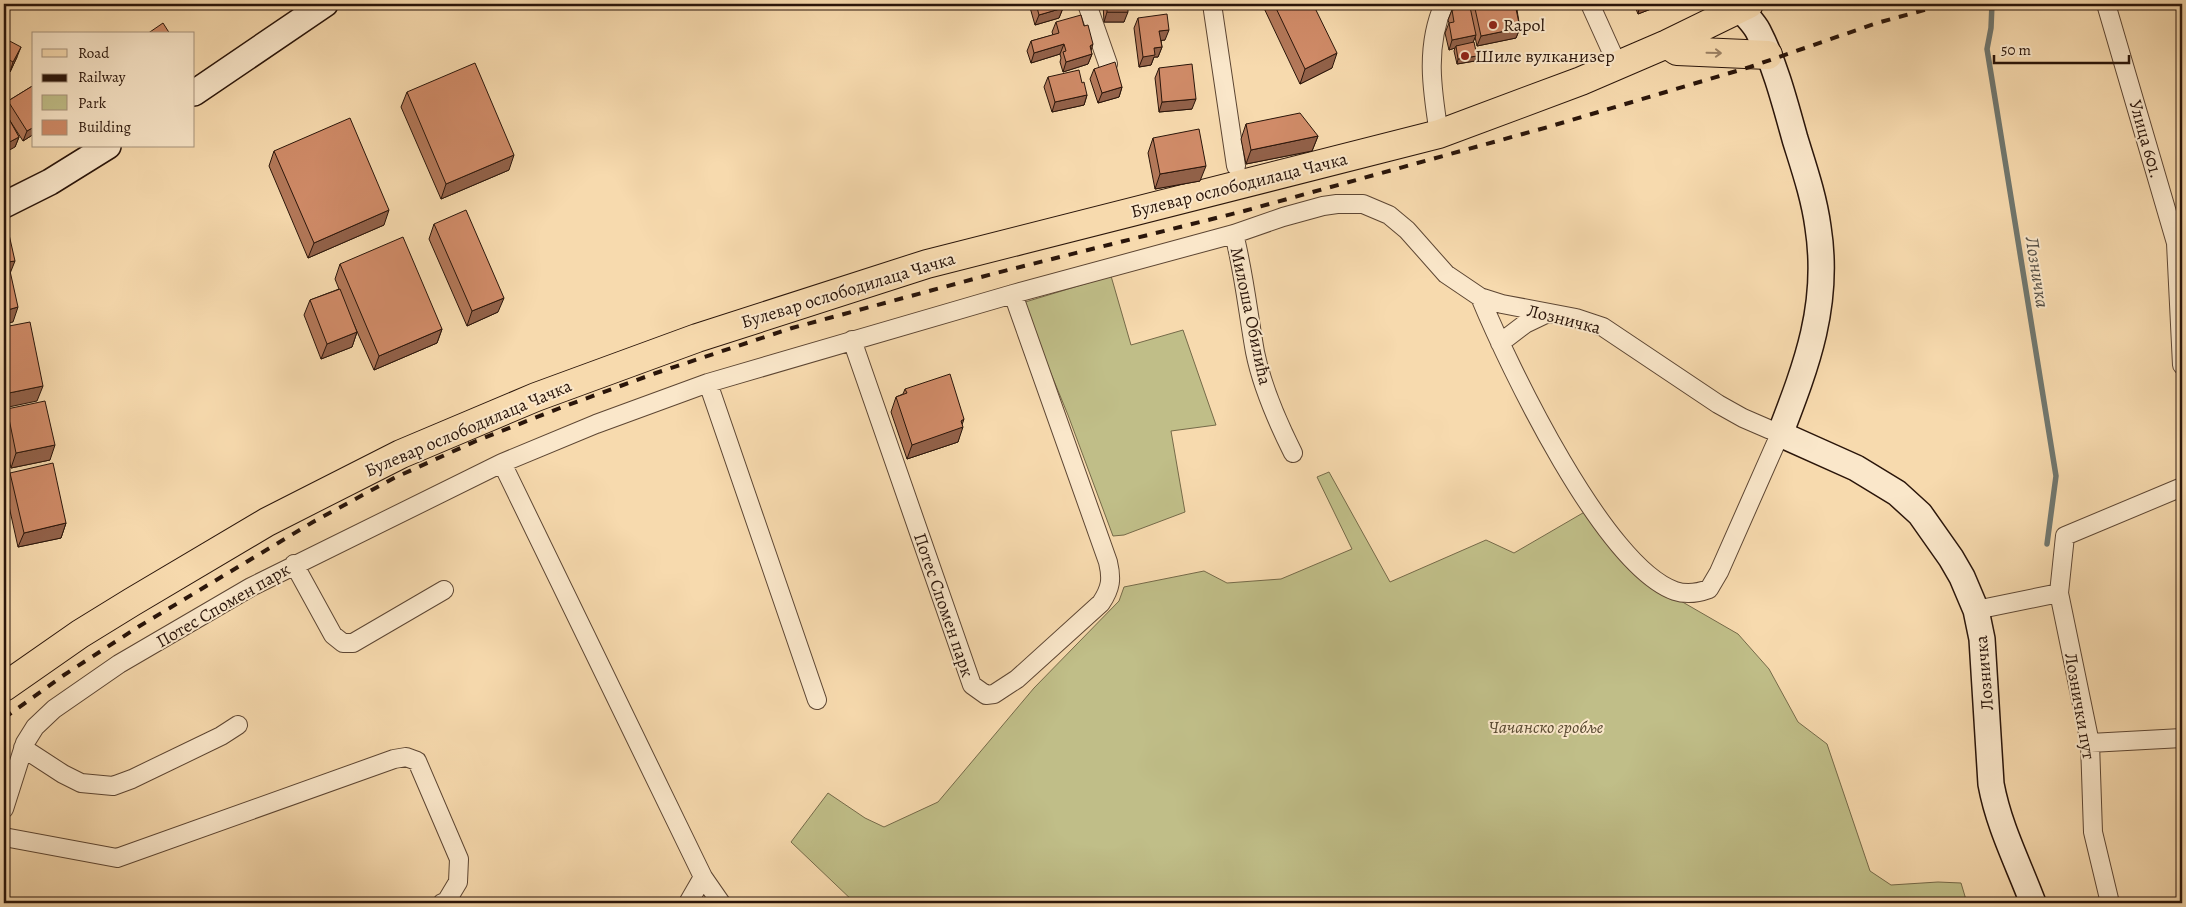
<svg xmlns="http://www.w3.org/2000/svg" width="2186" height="907" font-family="Alegreya,serif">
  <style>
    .green { fill: #c0be88; stroke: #756a49 }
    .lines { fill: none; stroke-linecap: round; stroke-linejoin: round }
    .stream { stroke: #70776f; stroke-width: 5.5 }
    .street-casing { stroke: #5d4633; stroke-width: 20 }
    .secondary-casing { stroke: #2a150a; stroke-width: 28 }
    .primary-casing { stroke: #2a150a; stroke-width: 30 }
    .street { stroke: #fae7ca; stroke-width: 18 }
    .secondary { stroke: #fae7ca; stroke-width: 25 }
    .primary { stroke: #f7daae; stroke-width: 28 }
    .rail { stroke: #2a150a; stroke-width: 4; stroke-dasharray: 9 9; stroke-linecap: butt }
    .wall { fill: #b37859; stroke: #2a150a }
    .shaded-wall { fill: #926149; stroke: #2a150a }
    .building { fill: #d08b68; stroke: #2a150a }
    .oneway { stroke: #9b8164 }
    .poi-dot { fill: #8f2418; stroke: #fae7ca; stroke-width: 2 }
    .labels { text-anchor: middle; stroke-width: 4; stroke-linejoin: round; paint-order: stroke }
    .poi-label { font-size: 18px; fill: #2a150a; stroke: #fae7ca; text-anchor: start }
    .street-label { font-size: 18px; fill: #2a150a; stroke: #fae7ca }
    .park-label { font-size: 18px; font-style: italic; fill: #574830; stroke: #fae7ca }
    .water-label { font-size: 19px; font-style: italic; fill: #534e45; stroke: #fae7ca }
  </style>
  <rect width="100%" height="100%" fill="#f7daae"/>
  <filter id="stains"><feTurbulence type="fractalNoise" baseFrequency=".004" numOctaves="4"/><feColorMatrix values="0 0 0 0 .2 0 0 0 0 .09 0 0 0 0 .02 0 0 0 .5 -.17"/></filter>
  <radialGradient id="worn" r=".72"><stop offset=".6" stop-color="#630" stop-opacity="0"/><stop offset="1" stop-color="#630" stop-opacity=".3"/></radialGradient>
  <path class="green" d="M1111 276 1131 345 1183 330 1216 425 1171 431 1185 512 1124 535 1113 536 1068 415 1022 303Z
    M1329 472 1390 582 1486 540 1514 553 1588 510 1660 589 1738 634 1769 669 1798 722 1827 744 1870 871 1891 885 1938 882 1961 883 1967 903H855L791 842 828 793 865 818 884 827 938 802 1034 688 1119 601 1124 587 1204 571 1227 583 1281 579 1352 549 1317 477Z"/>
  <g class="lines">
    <path class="stream" d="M1992 4 1991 28 1987 49 2056 476 2047 544"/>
    <defs>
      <path id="street" d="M1087 4 1108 64
        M1212 4 1236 166
        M1590 4 1618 66
        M2106 4 2176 243 2182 365
        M1439 134C1432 90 1425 46 1444 4
        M1234 234C1244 273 1248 313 1255 352 1262 387 1277 421 1293 453
        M852 340 972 685 986 695 994 694 1017 679 1101 603C1111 588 1112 579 1108 562L1013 294
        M1500 343 1525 324 1548 313
        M708 383 817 700
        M502 463 703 877 688 903
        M294 564 333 635 343 643H353L444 590
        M1976 610 2059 593
        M2090 743 2182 738
        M23 748 63 774 81 783 113 786 132 779 221 736 238 725
        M4 809 25 743 35 727 54 709 119 664 251 587 502 463 596 424 708 383 1013 294 1234 234 1283 217 1323 206 1337 204H1363L1389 215 1407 230 1446 274 1480 297 1502 304 1576 318 1603 327 1718 404 1743 418 1780 434 1719 572 1709 589C1698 593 1687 595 1675 591 1604 566 1509 367 1480 297
        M4 837 117 858 394 759 406 757 417 761 459 859 458 882 446 902 442 903
        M703 877 721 903
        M2110 903 2093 832 2090 743 2059 593 2065 536 2182 487"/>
      <path id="secondary" d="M1738 4C1743 14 1753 21 1758 31 1775 64 1785 103 1795 139 1804 168 1814 197 1818 227 1830 304 1807 364 1780 434L1856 468 1897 493 1920 514 1951 558 1962 577 1976 610 1982 639 1991 784C1999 827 2018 863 2033 903
        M194 93 325 4
        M4 205 50 182 108 146"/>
      <path id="primary" d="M1667 44 1677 51 1768 55
        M4 687 80 634 132 602 267 522 401 454 536 397 697 338 927 264 1439 134 1581 81 1667 44 1749 4"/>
    </defs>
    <use href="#street" class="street-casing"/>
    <use href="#secondary" class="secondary-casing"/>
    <use href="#primary" class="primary-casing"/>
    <use href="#street" class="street"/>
    <use href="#secondary" class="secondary"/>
    <use href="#primary" class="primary"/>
    <path class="rail" d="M4 718 64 675 138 627 313 522 394 478 476 441 560 408 656 373 792 328 996 273 1244 211 1548 127 1750 67 1877 23 1946 4"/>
  </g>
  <path class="wall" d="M40 4H49L47 7Z
    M1029 4H1061L1063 8 1059 18 1035 25Z
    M1103 4H1128L1124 22H1104Z
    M1262 4H1313L1332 68 1300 84Z
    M1469 4H1540L1517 10 1520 28 1516 38 1477 46 1475 37 1473 42 1477 56 1475 61 1457 64 1454 51 1455 48 1449 50 1445 33 1449 23 1448 20 1452 10 1469 7Z
    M1634 4H1653L1651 9 1638 14Z
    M1138 18 1165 40H1161L1162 47 1158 57H1154L1151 65 1139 67 1134 28Z
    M1056 22 1091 51 1092 54 1088 64 1063 72 1060 62 1061 58 1060 54 1031 63 1027 51 1031 41 1053 35 1052 32Z
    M4 38 17 57 10 72 4 69Z
    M1159 68 1192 109 1159 112 1155 78Z
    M1094 69 1122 87 1119 97 1098 103 1090 79Z
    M1048 77 1087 95 1084 105 1052 112 1044 87Z
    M34 85V134L23 141 7 116 19 137 15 147 4 111 8 101Z
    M407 92 509 170 441 199 401 107Z
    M1246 124 1318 136 1312 151 1246 164 1241 139Z
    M1153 138 1200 181 1155 189 1148 153Z
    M274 151 384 225 308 258 269 166Z
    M434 224 498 312 467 326 429 239Z
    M340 264 442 329 437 343 374 370 351 318 357 332 352 347 321 359 304 315 310 300 339 289 335 279Z
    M905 389 962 425 958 442 907 459 891 412 896 397 903 394Z
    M7 409 50 460 11 468 4 436V417Z
    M10 473 66 523 61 538 18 547 5 488Z"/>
  <path class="shaded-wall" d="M1517 4H1540L1515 10Z
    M1653 4 1651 9 1638 14 1639 9Z
    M1063 8 1059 18 1035 25 1039 15Z
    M1107 12H1128L1124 22H1104Z
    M1520 28 1516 38 1477 46 1481 36Z
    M1169 30 1165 40 1156 41 1159 31Z
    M1476 35 1472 45 1456 46 1455 48 1449 50 1452 40Z
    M1064 44 1060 54 1031 63 1034 53Z
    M1093 44 1090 54V46Z
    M21 47 17 57 10 72 13 62Z
    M1162 47 1158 57H1154L1151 65 1139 67 1143 57 1154 48Z
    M1337 53 1332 68 1300 84 1305 69Z
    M1092 54 1088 64 1063 72 1066 62Z
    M1477 56 1475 61 1457 64 1458 59Z
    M1122 87 1119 97 1098 103 1102 93Z
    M1087 95 1084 105 1052 112 1055 102Z
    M1196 99 1192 109 1159 112 1162 102Z
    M34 127V134L23 141 27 131Z
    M1318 136 1312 151 1246 164 1251 150Z
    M19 137 15 147 4 153V145Z
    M514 155 509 170 441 199 446 184Z
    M1206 166 1200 181 1155 189 1160 174Z
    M389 210 384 225 308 258 314 243Z
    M15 261 9 276 8 262Z
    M504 298 498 312 467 326 472 311Z
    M18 307 13 322 4 324V311Z
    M442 329 437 343 374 370 379 356Z
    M357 332 352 347 321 359 327 344Z
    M43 386 37 401 4 408V394Z
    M964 419 961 428 963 427 958 442 907 459 912 445 961 421Z
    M55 445 50 460 11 468 16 453Z
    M66 523 61 538 18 547 24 533Z"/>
  <path class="building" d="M1036 4H1061L1063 8 1039 15Z
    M1107 4H1128V12H1107Z
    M1274 4H1313L1337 53 1305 69Z
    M1474 4H1515L1520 28 1481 36Z
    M1638 4H1653L1639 9Z
    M1470 7 1476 35 1452 40 1449 23 1454 22 1452 10Z
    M1167 14 1169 30 1159 31 1162 47 1154 48 1155 55 1143 57 1138 18Z
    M1081 15 1084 26 1088 25 1093 44 1090 46 1092 54 1066 62 1063 52 1066 51 1064 44 1034 53 1031 41 1059 33 1056 22Z
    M163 23 170 34H147Z
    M4 38 21 47 13 62 4 57Z
    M1474 42 1477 56 1458 59 1456 46Z
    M1115 62 1122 87 1102 93 1094 69Z
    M475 63 514 155 446 184 407 92Z
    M1192 64 1196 99 1162 102 1159 68Z
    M1079 70 1082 83 1084 82 1087 95 1055 102 1048 77Z
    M34 85V127L27 131 8 101Z
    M4 110 19 137 4 145Z
    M1300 113 1318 136 1251 150 1246 124Z
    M350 118 389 210 314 243 274 151Z
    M1199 129 1206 166 1160 174 1153 138Z
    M466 210 504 298 472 311 434 224Z
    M8 230 15 261 8 262 18 307 4 311V231Z
    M403 237 442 329 379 356 340 264Z
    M340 289 357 332 327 344 310 300Z
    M30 322 43 386 4 394V327Z
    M950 374 964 419 961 421 963 427 912 445 896 397 907 393 905 389Z
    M45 401 55 445 16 453 7 409Z
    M53 463 66 523 24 533 10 473Z"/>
  <defs><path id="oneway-shaft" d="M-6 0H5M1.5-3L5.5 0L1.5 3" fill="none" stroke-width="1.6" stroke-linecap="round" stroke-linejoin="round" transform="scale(1.25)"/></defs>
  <use class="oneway" href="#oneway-shaft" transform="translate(1714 53) rotate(1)"/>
  <g class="poi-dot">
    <circle cx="1493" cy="25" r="5"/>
    <circle cx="1465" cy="56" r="5"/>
  </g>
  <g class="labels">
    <g class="poi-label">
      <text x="1503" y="31">Rapol</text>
      <text x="1475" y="62">Шиле вулканизер</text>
    </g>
    <g class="street-label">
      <text transform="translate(2146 139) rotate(74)" y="6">Улица 601.</text>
      <text transform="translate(1239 185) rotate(-14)" y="6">Булевар ослободилаца Чачка</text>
      <text transform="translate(848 290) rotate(-17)" y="6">Булевар ослободилаца Чачка</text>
      <text transform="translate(1251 316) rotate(78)" y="6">Милоша Обилића</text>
      <text transform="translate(1564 319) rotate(14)" y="6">Лозничка</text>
      <text transform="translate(468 428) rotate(-23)" y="6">Булевар ослободилаца Чачка</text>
      <text transform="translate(223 605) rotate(-30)" y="6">Потес Спомен парк</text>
      <text transform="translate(944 605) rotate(71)" y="6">Потес Спомен парк</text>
      <text transform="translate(1984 673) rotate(-95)" y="6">Лозничка</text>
      <text transform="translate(2080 706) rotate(80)" y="6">Лознички пут</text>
    </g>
    <g class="park-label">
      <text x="1546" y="733">Чачанско гробље</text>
    </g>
    <g class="water-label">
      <text transform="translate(2038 272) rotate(81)" y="7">Лозничка</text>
    </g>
  </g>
  <rect width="2186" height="907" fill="none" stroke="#f7daae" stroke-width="20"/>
  <rect x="5" y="5" width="2176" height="897" fill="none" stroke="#2a150a" stroke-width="2.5"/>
  <rect x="10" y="10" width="2166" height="887" fill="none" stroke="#2a150a"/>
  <rect x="32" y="32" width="162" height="115" fill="#fae7ca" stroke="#a7937d"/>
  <rect x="42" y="49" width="25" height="8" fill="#f7daae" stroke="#a7937d"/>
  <text x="78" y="58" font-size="15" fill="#2a150a">Road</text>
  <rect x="42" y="74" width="25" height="8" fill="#2a150a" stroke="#a7937d"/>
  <text x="78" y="82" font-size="15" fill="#2a150a">Railway</text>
  <rect x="42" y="95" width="25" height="15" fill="#c0be88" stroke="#a7937d"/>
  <text x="78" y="108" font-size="15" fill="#2a150a">Park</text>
  <rect x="42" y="120" width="25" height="15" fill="#d08b68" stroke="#a7937d"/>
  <text x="78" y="132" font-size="15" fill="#2a150a">Building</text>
  <path d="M1994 55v8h135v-8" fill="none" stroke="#2a150a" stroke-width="2.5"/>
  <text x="2001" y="55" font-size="15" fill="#2a150a" stroke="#fae7ca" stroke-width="4" paint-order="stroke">50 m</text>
  <rect width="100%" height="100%" filter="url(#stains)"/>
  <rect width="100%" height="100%" fill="url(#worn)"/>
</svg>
